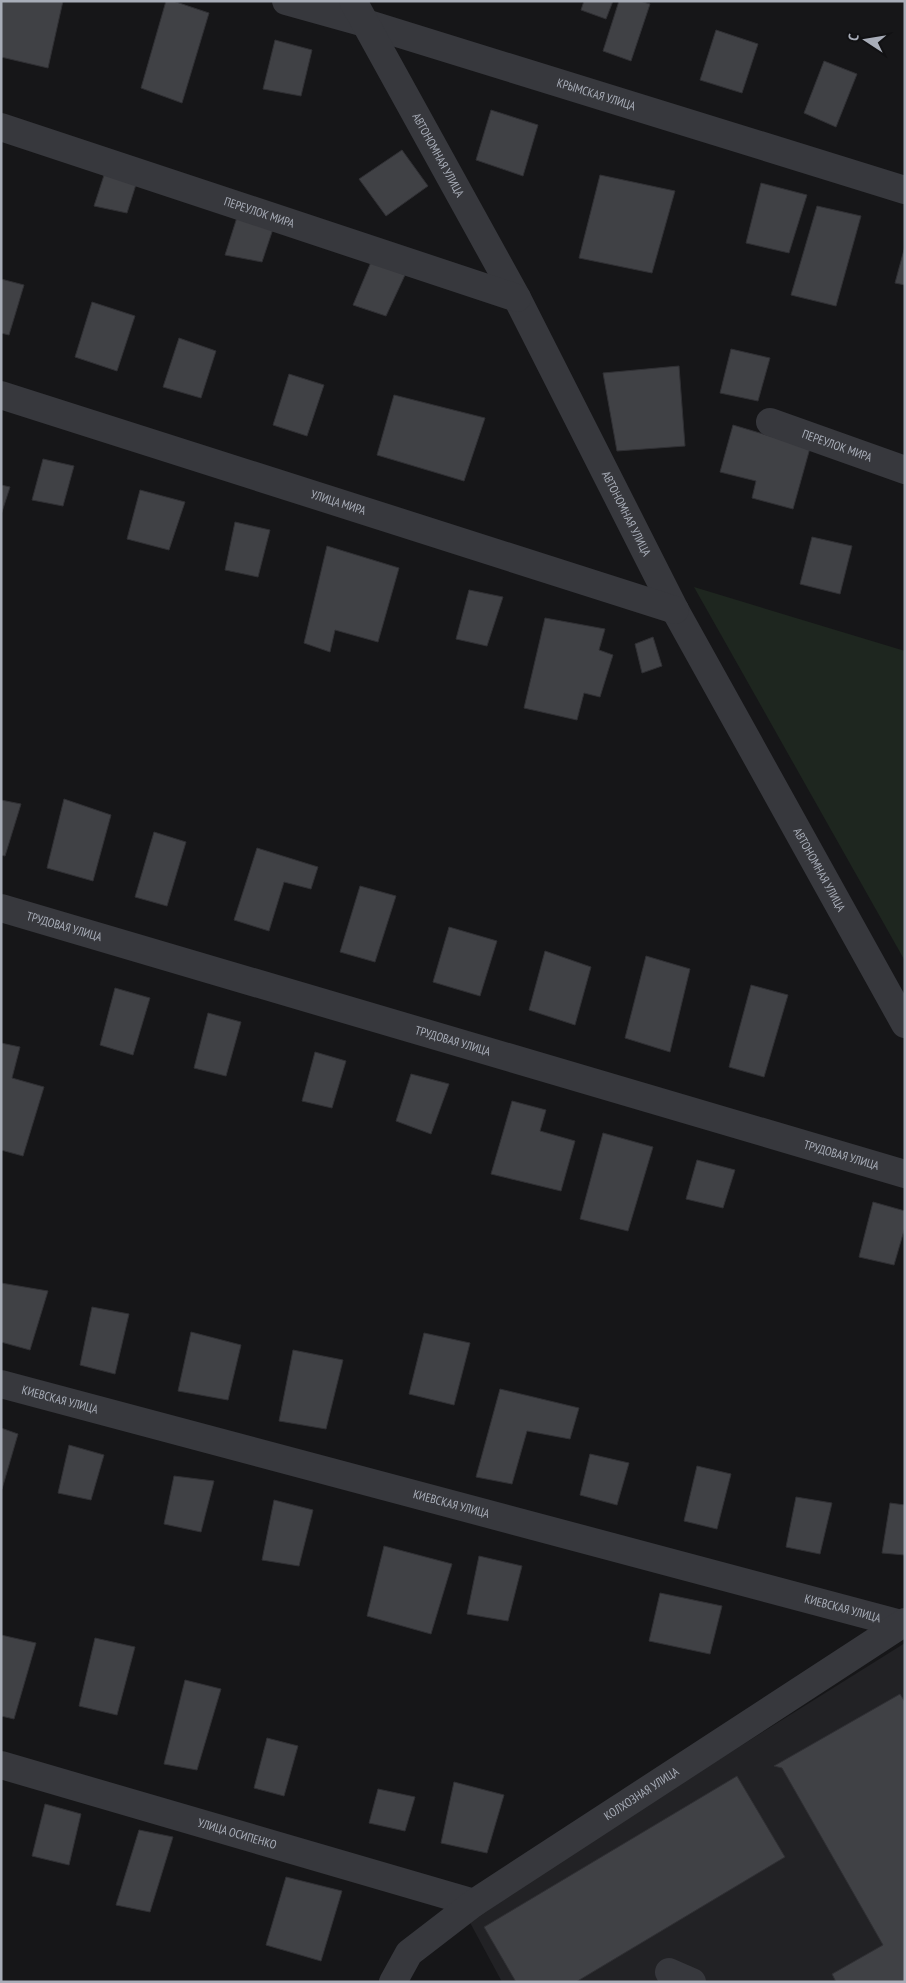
<svg xmlns="http://www.w3.org/2000/svg" width="906" height="1983" font-family="'PT Sans Narrow',sans-serif">
  <style>
    .built { fill: #222225 }
    .green { fill: #1e261f }
    .building { fill: #404145; stroke: #303034 }
    .lines { fill: none; stroke-linecap: round; stroke-linejoin: round }
    .minor { stroke: #37383d; stroke-width: 28 }
    .labels { text-anchor: middle; stroke-width: 4; stroke-linejoin: round; paint-order: stroke }
    .street-label { font-size: 12px; fill: #a8adb8; stroke: #111113 }
  </style>
  <rect width="100%" height="100%" fill="#161618"/>
  <path class="built" d="M905 1643V1982H502L467 1917Z"/>
  <path class="green" d="M694 587 905 651V961Z"/>
  <path class="building" d="M1 1H63L48 68 1 57Z
    M166 1H173L209 13 182 103 141 88Z
    M584 1H613L606 19 581 10Z
    M619 1H640L650 4 631 61 603 51Z
    M716 30 758 44 742 93 700 80Z
    M275 40 312 50 301 96 263 89Z
    M824 61 857 74 836 127 804 113Z
    M491 110 538 125 523 176 476 160Z
    M402 150 428 186 386 216 359 179Z
    M107 166 139 175 127 213 94 206Z
    M600 175 675 191 652 273 579 258Z
    M761 183 807 195 789 253 746 243Z
    M817 206 861 216 836 306 791 295Z
    M239 211 276 220 262 262 225 255Z
    M905 246V285L895 283Z
    M371 262 405 275 386 316 353 305Z
    M1 279 24 285 9 335 1 333Z
    M92 302 135 316 117 371 75 357Z
    M179 338 216 351 201 398 163 387Z
    M731 349 770 358 758 401 720 393Z
    M679 366 685 446 617 451 603 373Z
    M289 374 324 385 307 436 273 425Z
    M394 395 485 418 464 481 377 455Z
    M733 425 810 448 793 509 752 498 756 481 720 472Z
    M43 459 74 466 63 506 32 500Z
    M1 485 10 487 1 515Z
    M140 490 185 502 169 550 127 539Z
    M235 522 270 530 258 577 225 570Z
    M812 537 852 546 840 594 800 584Z
    M327 546 399 568 378 642 335 630 330 652 304 643Z
    M469 590 503 597 487 646 456 639Z
    M545 618 605 629 599 650 613 655 600 697 584 693 577 720 524 708Z
    M653 637 662 666 642 673 635 644Z
    M64 799 111 815 93 881 47 868Z
    M1 800 21 804 5 856 1 855Z
    M154 832 186 842 167 906 135 897Z
    M257 848 318 867 311 889 284 882 269 931 234 920Z
    M360 886 396 896 375 962 340 952Z
    M449 927 497 941 480 996 433 982Z
    M545 951 591 967 575 1025 529 1010Z
    M646 956 690 969 670 1052 625 1038Z
    M751 985 788 995 764 1077 729 1067Z
    M115 988 150 998 133 1055 100 1045Z
    M208 1013 241 1022 226 1076 194 1068Z
    M1 1043 20 1047 12 1078 44 1087 23 1156 1 1150Z
    M315 1052 346 1061 332 1108 302 1101Z
    M411 1074 449 1084 431 1134 396 1121Z
    M512 1101 546 1110 540 1131 575 1141 561 1191 491 1174Z
    M603 1133 653 1147 628 1231 580 1219Z
    M697 1160 735 1170 723 1208 686 1199Z
    M873 1202 905 1211V1227L894 1265 859 1257Z
    M1 1283 48 1291 30 1350 1 1342Z
    M92 1307 129 1314 115 1374 80 1365Z
    M191 1332 241 1345 228 1400 178 1391Z
    M424 1333 470 1343 454 1405 409 1394Z
    M293 1350 343 1360 326 1429 279 1421Z
    M500 1389 579 1408 570 1439 527 1431 512 1484 476 1477Z
    M1 1428 18 1434 2 1489H1Z
    M69 1445 104 1455 91 1500 58 1493Z
    M590 1454 629 1463 617 1505 580 1495Z
    M697 1466 731 1474 717 1529 684 1521Z
    M174 1476 214 1481 201 1532 164 1524Z
    M796 1497 832 1503 820 1554 786 1547Z
    M274 1500 313 1510 299 1566 262 1560Z
    M890 1503 905 1505V1555L882 1553Z
    M384 1546 452 1564 431 1634 367 1616Z
    M479 1556 522 1566 508 1621 467 1614Z
    M660 1593 722 1606 710 1654 649 1641Z
    M1 1635 36 1643 14 1719 1 1716Z
    M95 1638 135 1647 117 1715 79 1706Z
    M185 1680 221 1689 197 1770 164 1764Z
    M900 1694 905 1702V1982H836L832 1974 883 1945 782 1768 774 1766Z
    M267 1738 298 1746 284 1796 254 1788Z
    M737 1776 785 1857 576 1982H516L484 1927Z
    M454 1782 504 1795 487 1853 441 1843Z
    M378 1789 415 1797 405 1831 369 1823Z
    M45 1804 81 1814 69 1865 32 1856Z
    M139 1830 173 1837 150 1912 116 1905Z
    M286 1877 342 1891 321 1961 266 1945Z"/>
  <g class="lines">
    <g class="minor">
      <path id="s1" d="M286 1 365 23 905 190"/>
      <path id="s2" d="M353 1 517 298 675 610 905 1024"/>
      <path id="s3" d="M1 127 517 298"/>
      <path id="s4" d="M1 395 675 610"/>
      <path id="s5" d="M770 422 905 470"/>
      <path id="s6" d="M1 908 905 1174"/>
      <path id="s7" d="M1 1384 901 1624"/>
      <path id="s8" d="M1 1765 474 1903"/>
      <path d="M669 1972 692 1982"/>
      <path id="s9" d="M393 1982 409 1953 474 1903 905 1622"/>
    </g>
  </g>
  <g class="labels">
    <g class="street-label">
      <text dy="4" stroke="none"><textPath href="#s1" startOffset="324">КРЫМСКАЯ УЛИЦА</textPath></text>
      <text dy="4" stroke="none"><textPath href="#s2" startOffset="176">АВТОНОМНАЯ УЛИЦА</textPath></text>
      <text dy="4" stroke="none"><textPath href="#s3" startOffset="272">ПЕРЕУЛОК МИРА</textPath></text>
      <text dy="4" stroke="none"><textPath href="#s5" startOffset="71">ПЕРЕУЛОК МИРА</textPath></text>
      <text dy="4" stroke="none"><textPath href="#s4" startOffset="354">УЛИЦА МИРА</textPath></text>
      <text dy="4" stroke="none"><textPath href="#s2" startOffset="581">АВТОНОМНАЯ УЛИЦА</textPath></text>
      <text dy="4" stroke="none"><textPath href="#s2" startOffset="986">АВТОНОМНАЯ УЛИЦА</textPath></text>
      <text dy="4" stroke="none"><textPath href="#s6" startOffset="66">ТРУДОВАЯ УЛИЦА</textPath></text>
      <text dy="4" stroke="none"><textPath href="#s6" startOffset="471">ТРУДОВАЯ УЛИЦА</textPath></text>
      <text dy="4" stroke="none"><textPath href="#s6" startOffset="876">ТРУДОВАЯ УЛИЦА</textPath></text>
      <text dy="4" stroke="none"><textPath href="#s7" startOffset="61">КИЕВСКАЯ УЛИЦА</textPath></text>
      <text dy="4" stroke="none"><textPath href="#s7" startOffset="466">КИЕВСКАЯ УЛИЦА</textPath></text>
      <text dy="4" stroke="none"><textPath href="#s7" startOffset="871">КИЕВСКАЯ УЛИЦА</textPath></text>
      <text dy="4" stroke="none"><textPath href="#s9" startOffset="315">КОЛХОЗНАЯ УЛИЦА</textPath></text>
      <text dy="4" stroke="none"><textPath href="#s8" startOffset="246">УЛИЦА ОСИПЕНКО</textPath></text>
    </g>
  </g>
  <rect width="906" height="1983" fill="none" stroke="#a8adb8" stroke-width="5"/>
  <g transform="translate(866 40) rotate(282)" stroke="#111113" stroke-width="4" paint-order="stroke">
  <path d="M0-4L9 19L0 12L-9 19Z" fill="#a8adb8"/>
  <text y="-8" font-size="14" font-weight="bold" text-anchor="middle" fill="#a8adb8">С</text>
  </g>
</svg>
